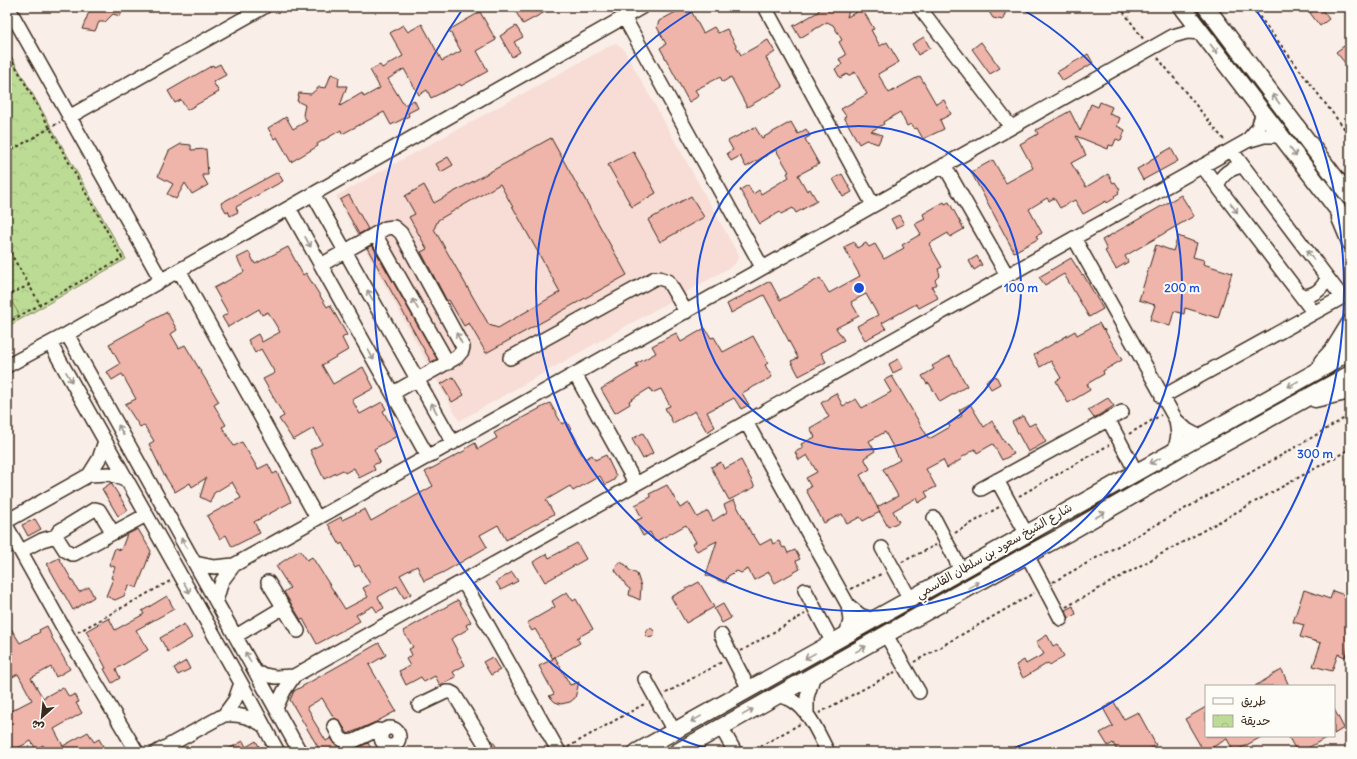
<svg xmlns="http://www.w3.org/2000/svg" width="1357" height="759" font-family="Delius,'Playpen Sans Arabic',sans-serif">
  <style>
    .built { fill: #f7ddd5 }
    .park { fill: url(#park-crowns); stroke: #7c835a }
    .garden { fill: #bcdc95; stroke: #7c835a }
    .building { fill: #efb4aa; stroke: #3b2a1e; fill-rule: evenodd }
    .lines { fill: none; stroke-linecap: round; stroke-linejoin: round }
    .minor-casing { stroke: #3b2a1e; stroke-width: 16 }
    .major-casing { stroke: #3b2a1e; stroke-width: 19 }
    .path { stroke: #3b2a1e; stroke-width: 2; stroke-dasharray: 3 3; stroke-linecap: butt }
    .minor { stroke: #fdfcf7; stroke-width: 13 }
    .major { stroke: #fdfcf7; stroke-width: 16 }
    .oneway { stroke: #9c938a }
    .ring { fill: none; stroke: #1d4ed8; stroke-width: 2 }
    .labels { text-anchor: middle; stroke-width: 4; stroke-linejoin: round; paint-order: stroke }
    .street-label { font-size: 12px; fill: #3b2a1e; stroke: #fdfcf7 }
    .centre { fill: #1d4ed8; stroke: #fdfcf7; stroke-width: 2 }
    .ring-label { font-size: 12px; text-anchor: middle; font-weight: bold; fill: #1d4ed8; stroke: #fdfcf7; stroke-width: 4; stroke-linejoin: round; paint-order: stroke }
  </style>
  <defs>
    <pattern id="park-crowns" width="20" height="18" patternUnits="userSpaceOnUse"><rect width="20" height="18" fill="#bcdc95"/><path d="M2 6a3 3 0 1 1 6 0M12 15a3 3 0 1 1 6 0" fill="none" stroke="#a2bd80"/></pattern>
  </defs>
  <rect width="100%" height="100%" fill="#faeee8"/>
  <filter id="ink" filterUnits="userSpaceOnUse"><feTurbulence type="fractalNoise" baseFrequency=".025" numOctaves="2"/><feDisplacementMap in="SourceGraphic" scale="8" xChannelSelector="R" yChannelSelector="G"/><feConvolveMatrix kernelMatrix="1 2 1 2 8 2 1 2 1" color-interpolation-filters="sRGB"/></filter>
  <g filter="url(#ink)">
    <path class="built" d="M615 43 623 48 739 256 734 265 459 421 336 196Z"/>
    <path class="park" d="M7 49 126 259 7 327Z"/>
    <path class="garden" d="M7 294 19 314 7 321Z"/>
    <path class="building" d="M91 7H125L120 16 113 14 105 22H99L95 31 82 29Z
      M513 7H554L523 24Z
      M685 7H689L703 33 714 27 718 33 727 29 741 55 768 40 775 52 766 58 783 87 747 107 731 77 723 82 720 77 695 90 699 96 689 102 660 48 666 44 657 27 659 21Z
      M820 7H850L847 17 862 9 874 29 871 30 880 46 887 42 899 62 878 74 889 93 920 76 936 104 944 100 951 114 940 120 944 129 923 139 917 128 914 129 911 124 907 126 900 112 883 122 884 124 871 131 882 135 878 144 866 140 859 144 844 117 846 116 841 109 867 94 855 72 848 76 847 74 840 78 835 69 842 65 839 59 846 55 839 42 842 40 833 25 827 22 800 38 793 26 818 12Z
      M986 7H1007L1003 20 993 18Z
      M1319 7H1320L1329 19 1320 26 1310 13Z
      M480 12 496 40 477 51 488 71 461 86 460 84 431 98 427 90 419 95 404 69 388 79 404 105 414 100 418 108 408 113 409 116 391 125 384 112 342 134 341 130 317 144 318 146 291 162 277 137 274 139 268 128 286 117 293 129 307 121 303 115 305 105 297 101 299 93 311 94 319 87 326 88 331 74 339 77 338 86H347L340 106 362 93 364 97 380 88 370 70 380 65 382 68 403 56 390 33 403 25 408 32 422 24 442 61 461 51 449 30Z
      M516 26 523 37 514 42 520 52 512 57 500 36Z
      M924 37 930 48 918 55 912 44Z
      M981 42 1000 68 990 74 972 49Z
      M1344 46 1350 52V69L1336 52Z
      M1088 54 1093 63 1063 81 1057 72Z
      M220 64 226 75 213 82 219 92 187 110 181 100 175 103 168 91 213 65 214 67Z
      M1100 102 1112 107 1109 114 1120 118 1117 126 1125 130 1121 141 1116 139 1113 146 1109 145 1108 149 1076 136 1086 155 1071 163 1086 187 1108 174 1113 183 1115 182 1120 190 1118 191 1119 193 1114 196 1115 198 1107 203 1106 201 1083 214 1075 200 1060 208 1054 198 1049 201 1047 198 1029 209 1042 233 1036 236 1038 239 1014 252 971 172 993 160 1006 183 1033 168 1020 144 1038 134 1036 130 1070 111 1080 131 1091 104 1098 107Z
      M791 122 798 134 806 129 810 136 805 139 819 164 798 175 807 191 810 189 817 201 796 213 793 208 781 214 780 212 760 224 740 190 748 185 753 194 759 190 761 194 789 177 787 173 789 172 776 150 746 167 740 156 731 161 727 153 733 150 728 141 755 127 762 138Z
      M551 138 627 275 486 353 469 323 464 326 449 300 447 301 421 252 427 249 409 217 415 214 405 196 424 185 434 203ZM500 184 560 292 498 328 489 325 434 229 438 220Z
      M181 144 191 145V150L206 149 208 175H202L208 185 192 194 185 183 176 199 167 194 173 184 158 176 169 151Z
      M1171 148 1178 161 1143 180 1137 169 1150 162V160Z
      M633 151 656 193 632 207 608 165Z
      M448 157 453 165 441 172 436 164Z
      M278 172 283 181 236 207 238 212 230 216 228 211 226 212 221 203Z
      M842 174 852 192 843 197 833 179Z
      M349 195 368 229 359 234 340 200Z
      M1181 195 1194 216 1125 256 1128 262 1116 269 1105 251 1107 250 1102 240Z
      M691 196 704 217 660 242 648 220Z
      M944 202 945 204 949 202 964 229 950 237 948 233 929 244 942 267 938 269 940 275 935 280 937 284 932 287 938 298 919 308 916 304 882 323 886 329 865 340 857 326 878 315 866 294 851 302 859 316 836 328 844 340 821 353 826 362 799 376 791 361 798 358 764 295 731 313 727 304 770 281 780 300 820 278 829 293 860 276 844 247 854 242 857 248 866 243 869 247 875 244 884 259 904 248 902 245 921 234 915 224 925 219 923 214Z
      M899 215 904 224 896 228 891 219Z
      M1178 236 1197 243 1193 257 1204 260 1203 264 1232 273 1218 318 1185 308 1184 314 1174 311 1170 326 1150 320 1155 305 1139 300 1156 245 1173 251Z
      M372 245 437 359 431 362 367 248Z
      M288 247 303 275 306 273 327 307 330 305 347 335 342 338 348 350 322 365 333 384 363 367 374 388 352 400 360 414 382 402 386 409 383 411 397 436 374 449 380 462 373 465 375 470 359 478 354 468 345 473 343 470 324 479 310 450 322 444 314 428 293 440 279 419 284 416 263 379 275 373 261 349 255 353 248 340 258 334 262 342 280 332 268 312 262 315 259 309 228 327 222 317 228 313 214 288 244 272 237 258 249 252 255 264Z
      M977 256 982 265 974 270 969 261Z
      M1071 258 1082 275 1083 274 1103 309 1089 317 1064 274 1045 285 1039 277Z
      M167 312 177 330 171 334 179 348 185 345 219 402 214 405 226 425 222 427 234 446 242 442 258 469 268 464 273 474 277 472 291 502 254 522 260 533 232 547 226 535 220 539 207 516 241 498 232 482 214 493 210 502 200 497 206 478 192 487 190 483 175 492 163 473 149 444 154 441 144 425 140 427 125 404 136 399 122 374 112 380 107 372 120 364 109 344Z
      M1099 323 1103 330 1104 329 1122 360 1103 371 1104 374 1087 384 1090 390 1068 403 1056 381 1061 378 1051 361 1040 367 1034 355 1075 331 1077 335Z
      M705 328 711 338 714 337 723 352 753 336 768 363 765 365 772 377 742 393 749 405 741 409 734 398 707 412 715 427 707 432 695 411 673 423 665 408 670 406 661 389 652 393 650 388 629 401 630 404 615 413 601 389 638 367 636 364 656 353 652 346 676 333 681 342Z
      M950 356 967 386 940 402 929 383 927 384 922 376 934 369 932 366Z
      M898 359 903 368 893 373 889 364Z
      M892 376 929 439 950 427 948 424 962 416 959 410 970 404 984 427 992 421 1003 440H1004L1014 454 1002 460 993 444 977 453 975 449 961 458 962 459 947 468 943 460 926 469 936 487 925 492 928 497 918 503 916 498 893 511 899 522 888 527 877 507 898 496 883 469 900 460 885 432 869 441 875 451 864 458 870 469 860 475 880 512 863 521 860 517 847 524 842 514 824 523 806 490 811 487 806 478 817 472 807 455 799 460 795 452 803 448 801 444 815 437 810 428 829 417 821 403 829 398V397L836 393 843 406 856 399 862 408 891 392 884 380Z
      M996 376 1000 384 991 389 986 381Z
      M453 377 464 395 452 402 441 384Z
      M1108 398 1114 406 1094 418 1088 410Z
      M550 403 562 424 567 422 577 441 575 442 585 459 592 455 595 460 606 455 616 476 614 480 605 485 600 476 573 491 570 486 546 500 554 514 506 540 498 525 480 535 487 547 444 572 424 581 417 566 400 575 411 594 404 598 397 586 378 597 384 608 377 612 373 606 356 615 360 621 317 644 303 619 301 620 284 592 290 588 276 566 300 550 307 560 312 557 345 609 368 597 363 588 370 584 359 565 355 567 342 543 340 545 328 524 341 517 342 520 365 509 371 521 433 486 425 472 466 450 465 449 475 443 478 449 497 438 494 433Z
      M1023 416 1029 426 1035 423 1046 442 1028 452 1012 422Z
      M643 433 653 453 643 459 632 439Z
      M741 460 755 487 729 500 711 467 721 462 724 469Z
      M111 483 128 510 118 516 102 489Z
      M667 485 680 508 689 503 697 517 708 511 713 521 727 512 724 505 734 500 752 535 753 534 760 545 771 539 773 544 779 541 783 548 785 547 788 553 795 550 800 559 796 561 800 569 775 583 769 572 754 580 748 569 741 573 737 571 728 576 725 583 706 575 717 541 697 551 692 544 696 542 686 525 655 542 650 532 643 536 635 521 642 518 635 505 651 497 649 494Z
      M35 519 41 529 28 536 22 525Z
      M138 529 151 551 137 588 129 585 124 596 115 600 106 596 113 579 111 578 115 567 109 565 115 548 121 550 126 537V535Z
      M577 543 586 559 545 582 533 562 547 554 549 558Z
      M59 558 79 592 89 587 94 597 73 610 47 564Z
      M620 562 626 565 629 570 637 574 641 586 640 600 629 595 630 589 626 586 624 582 615 570 617 564Z
      M512 572 518 581 501 590 496 582Z
      M699 582 714 607 686 623 671 597Z
      M1304 590 1330 599 1333 591 1350 597V642L1345 657 1338 654 1332 671 1313 666 1321 643 1300 637 1304 625 1293 622Z
      M567 592 573 601 576 599 593 629 577 638 580 643 553 658 555 657 570 685 579 682 575 698 570 702 561 704 555 702 549 696 554 694 539 666 553 659 535 629 532 631 527 623 555 607 552 601Z
      M167 596 174 609 136 630 148 650 116 669 120 678 112 683 104 669 106 668 86 631 109 618 115 630 144 614 142 611Z
      M458 600 471 622 466 625 468 629 451 639 465 665 453 672 456 677 440 685 435 676 424 682 421 677 406 685 399 671 410 666 406 659 412 655 409 649 413 647 403 631Z
      M723 604 731 618 722 623 714 609Z
      M1073 606 1076 614 1069 618 1065 610Z
      M7 622 20 643 40 632 39 630 47 626 52 638 70 669 56 677 51 667 31 678 43 698 63 687 69 697 75 694 79 702 76 703 82 713 54 729 63 746 88 732 94 742 99 739 104 748 96 752H47L43 745 36 749 31 741 10 752 7 747V745L11 743 7 736V726L11 724 7 716V713L32 700 18 674 7 680Z
      M184 624 192 638 168 652 160 638Z
      M645.5 633a4.5 4.5 0 1 1 9 0a4.5 4.5 0 1 1-9 0Z
      M1047 635 1053 646 1057 644 1064 656 1050 665 1048 663 1023 678 1016 665 1024 660 1026 664 1044 654 1036 642Z
      M379 643 386 655 369 665 396 711 376 722 348 734 339 720 334 718 322 698 307 707 313 717 312 718 326 741 331 738 336 745 342 749 347 750 357 748 368 743 373 752H321L290 700 294 691Z
      M492 657 500 670 491 675 483 662Z
      M186 661 190 669 178 675 174 668Z
      M1282 670 1289 686H1255L1270 677V676Z
      M1114 702 1124 719 1138 712 1156 745 1143 752H1118L1113 743 1108 746 1100 733 1113 726 1103 708Z
      M1206 707V736H1263L1234 752 1227 739 1204 752 1185 719Z
      M1334 709 1344 728 1334 734Z
      M1288 736H1329L1301 752H1297Z
      M492 740 497 748 490 752H471L478 748 482 751H489L492 747Z
      M243 741 246 747 256 741 262 752H223Z"/>
    <g class="lines">
      <defs>
        <path id="minor" d="M8 7 161 280
          M765 7 873 205
          M919 7 1011 127
          M624 17 762 267
          M69 117 264 7
          M1247 141 1258 128 1263 112
          M1231 150 1342 297
          M944 165 1007 275
          M1202 166 1314 313
          M1217 186C1222 174 1230 168 1243 166
          M313 194 453 443
          M289 208 428 457
          M375 234 448 363
          M1074 238 1176 420 1187 430 1200 437
          M321 265 386 228 394 227 401 233 463 347 462 351 457 357 393 393
          M179 270 317 518
          M1301 296C1314 296 1322 290 1327 278
          M67 334 300 752
          M50 343 241 683 278 752
          M510 358 655 278H659L668 281 686 312
          M7 366 67 334 642 7
          M575 374 636 484
          M1162 397 1350 293
          M1108 419 1136 472
          M746 422 848 605 860 615 873 620
          M1175 450 1178 435 1176 420
          M89 475 99 459 105 441
          M997 480 1026 533
          M981 489 1122 412
          M934 518 961 570
          M7 521 89 475 109 474 118 477 127 481
          M7 527 69 638 137 752
          M113 533 99 510 95 509 59 531 56 536 65 550 72 554H74L146 515
          M882 548 910 599
          M21 551 42 540 56 536
          M1027 555 1061 619
          M195 563 214 567 234 565 575 374 1173 36 1187 32 1202 33
          M463 581 559 752
          M268 582 298 631
          M805 590 833 643
          M216 601 222 581 234 565
          M721 635 749 689
          M846 635 850 621 848 605
          M886 635 919 692
          M236 636 284 607
          M256 673 275 677 294 676 1247 141 1264 136H1281
          M645 679 674 731
          M778 695C783 697 789 698 793 701 810 711 819 736 828 752
          M419 705 446 692H450L454 694 485 744
          M276 708 284 691 294 676
          M224 715C240 714 251 717 264 726
          M807 715V697L814 675
          M334 726 340 738 346 742 354 741 377 730 383 731
          M721 727 735 752
          M381 737a9 9 0 1 1 18 0a9 9 0 1 1-18 0Z
          M157 752 224 715 235 700 241 683"/>
        <path id="major" d="M1182 7 1350 226
          M1206 7 1350 197
          M1340 218 1350 242
          M1322 362 1334 349 1350 323
          M1315 399 1350 391
          M637 752 1328 365 1350 350
          M677 752 1027 555 1066 534 1196 459 1350 374"/>
      </defs>
      <use href="#minor" class="minor-casing"/>
      <use href="#major" class="major-casing"/>
      <path class="path" d="M1120 7 1144 40
        M1252 7 1350 136
        M7 51 122 258 7 323
        M1158 58 1224 140
        M7 153 60 122
        M7 247 40 304
        M11 294 29 285
        M1129 434 1161 415
        M1019 496 1109 445
        M955 533 999 507
        M902 562 936 545
        M1053 582 1289 451 1350 415
        M851 589 883 573
        M1066 607 1350 449
        M78 632 170 581
        M741 651 805 614
        M914 662 1034 593
        M666 693 722 662
        M819 713 895 672
        M568 747 646 703
        M750 752 800 724"/>
      <use href="#minor" class="minor"/>
      <use href="#major" class="major"/>
    </g>
    <defs><path id="oneway-shaft" d="M-6 0H5M1.5-3L5.5 0L1.5 3" fill="none" stroke-width="1.6" stroke-linecap="round" stroke-linejoin="round"/></defs>
    <g class="oneway">
      <use href="#oneway-shaft" transform="translate(1214 49) rotate(52)"/>
      <use href="#oneway-shaft" transform="translate(1276 99) rotate(-127)"/>
      <use href="#oneway-shaft" transform="translate(1293 152) rotate(53)"/>
      <use href="#oneway-shaft" transform="translate(1234 208) rotate(53)"/>
      <use href="#oneway-shaft" transform="translate(308 242) rotate(61)"/>
      <use href="#oneway-shaft" transform="translate(1310 255) rotate(-127)"/>
      <use href="#oneway-shaft" transform="translate(370 295) rotate(-119)"/>
      <use href="#oneway-shaft" transform="translate(415 304) rotate(-120)"/>
      <use href="#oneway-shaft" transform="translate(459 338) rotate(-118)"/>
      <use href="#oneway-shaft" transform="translate(371 355) rotate(61)"/>
      <use href="#oneway-shaft" transform="translate(69 377) rotate(60)"/>
      <use href="#oneway-shaft" transform="translate(1293 384) rotate(151)"/>
      <use href="#oneway-shaft" transform="translate(434 408) rotate(-119)"/>
      <use href="#oneway-shaft" transform="translate(121 430) rotate(-119)"/>
      <use href="#oneway-shaft" transform="translate(1155 461) rotate(151)"/>
      <use href="#oneway-shaft" transform="translate(1100 515) rotate(-30)"/>
      <use href="#oneway-shaft" transform="translate(184 543) rotate(-119)"/>
      <use href="#oneway-shaft" transform="translate(974 585) rotate(-30)"/>
      <use href="#oneway-shaft" transform="translate(187 588) rotate(60)"/>
      <use href="#oneway-shaft" transform="translate(861 649) rotate(-29)"/>
      <use href="#oneway-shaft" transform="translate(810 656) rotate(151)"/>
      <use href="#oneway-shaft" transform="translate(248 657) rotate(-119)"/>
      <use href="#oneway-shaft" transform="translate(748 712) rotate(-29)"/>
      <use href="#oneway-shaft" transform="translate(696 719) rotate(151)"/>
    </g>
  </g>
  <g class="ring">
    <circle cx="859" cy="288" r="162"/>
    <path d="M1020 8A323 323 0 1 1 698 8"/>
    <path d="M717 752A485 485 0 0 1 462 10M1256 10A485 485 0 0 1 1001 752"/>
  </g>
  <g class="labels">
    <g class="street-label">
      <text transform="translate(994 551) rotate(-30)" y="4">شارع الشيخ سعود بن سلطان القاسمي</text>
    </g>
  </g>
  <circle cx="859" cy="288" r="6" class="centre"/>
  <g class="ring-label">
    <text x="1021" y="292">100 m</text>
    <text x="1182" y="292">200 m</text>
    <text x="1315" y="458">300 m</text>
  </g>
  <rect width="1357" height="759" fill="none" stroke="#fdfcf7" stroke-width="24"/>
  <rect x="12" y="12" width="1333" height="735" fill="none" stroke="#3b2a1e" stroke-width="1.5" filter="url(#ink)"/>
  <rect x="1205" y="685" width="130" height="52" fill="#fdfcf7" stroke="#afa8a0"/>
  <rect x="1213" y="698" width="20" height="6" fill="#fdfcf7" stroke="#afa8a0"/>
  <text x="1241" y="705" font-size="12" fill="#3b2a1e">طريق</text>
  <rect x="1213" y="715" width="20" height="12" fill="url(#park-crowns)" stroke="#afa8a0"/>
  <text x="1241" y="725" font-size="12" fill="#3b2a1e">حديقة</text>
  <g transform="translate(42 717) rotate(207)" stroke="#fdfcf7" stroke-width="3" paint-order="stroke">
  <path d="M0-3L7 15L0 10L-7 15Z" fill="#3b2a1e"/>
  <text y="-6" font-size="11" font-weight="bold" text-anchor="middle" fill="#3b2a1e">ش</text>
  </g>
</svg>
